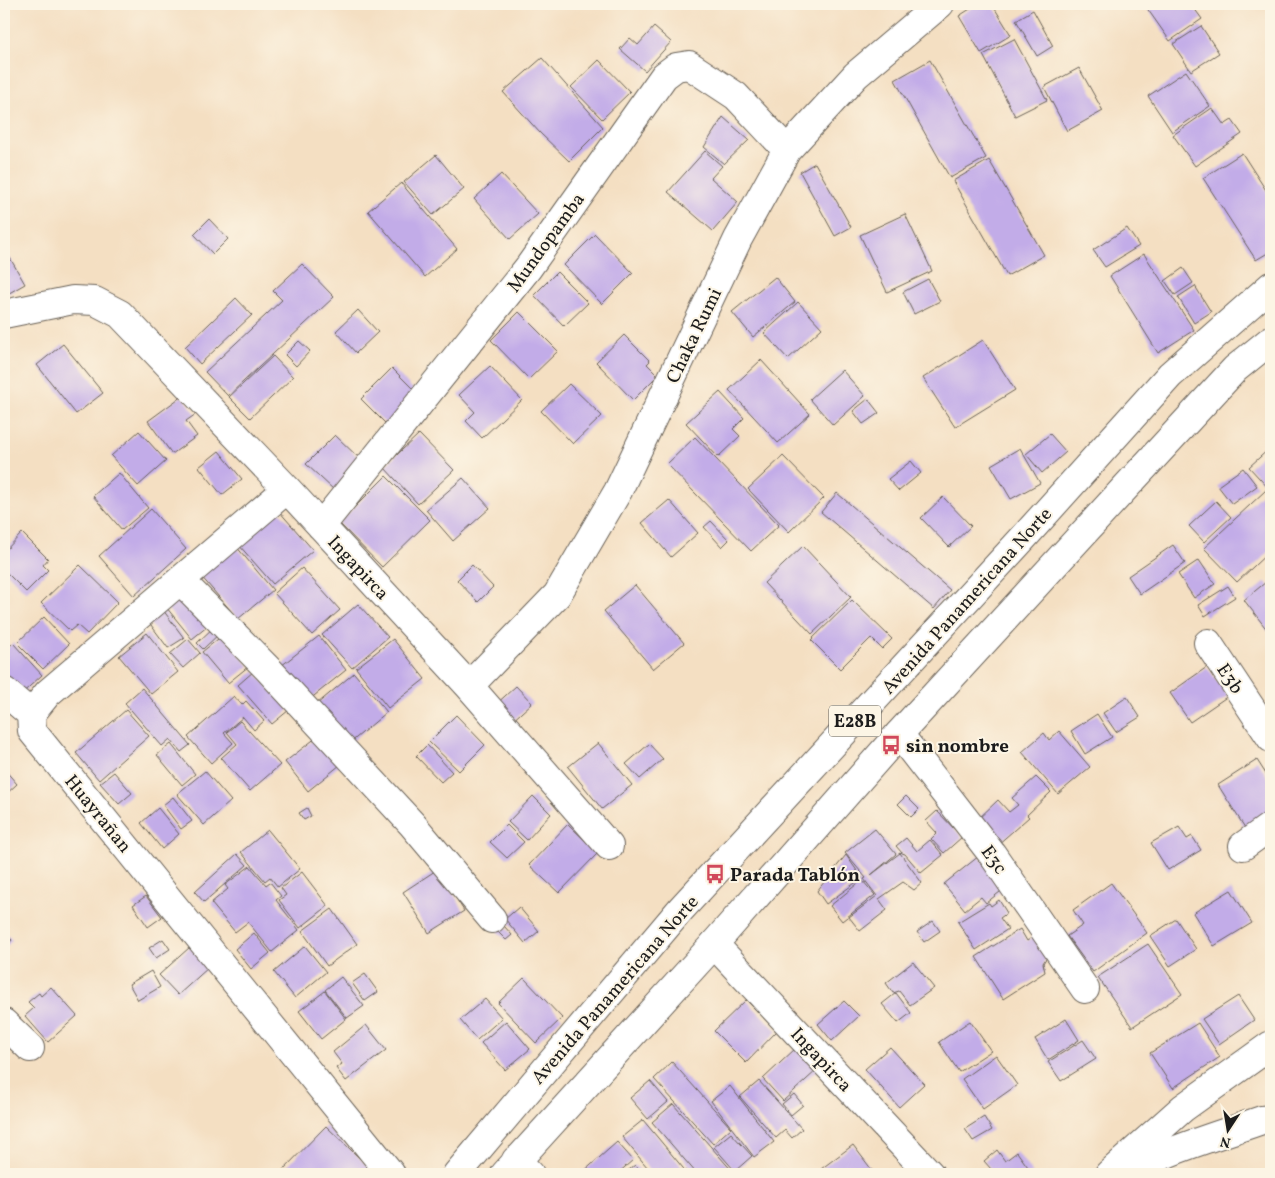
<svg xmlns="http://www.w3.org/2000/svg" width="1275" height="1178" font-family="Vollkorn,serif">
  <style>
    .building { fill: #c2ace8 }
    .lines { fill: none; stroke-linecap: round; stroke-linejoin: round }
    .minor-casing { stroke: #686056; stroke-width: 30 }
    .highway-casing { stroke: #686056; stroke-width: 30 }
    .minor { stroke: #fff; stroke-width: 28 }
    .highway { stroke: #fff; stroke-width: 28 }
    .labels { text-anchor: middle; stroke-width: 4; stroke-linejoin: round; paint-order: stroke }
    .shield { fill: #fcf5e5; stroke: #5f5d58; stroke-width: 1 }
    .shield-label { font-size: 18px; font-weight: bold; fill: #1c1c1c }
    .street-label { font-size: 19px; fill: #1c1c1c; stroke: #fcf5e5 }
    .poi-label { font-size: 19px; font-weight: bold; fill: #1c1c1c; stroke: #fcf5e5; text-anchor: start }
  </style>
  <rect width="100%" height="100%" fill="#fcf5e5"/>
  <filter id="ink" filterUnits="userSpaceOnUse"><feTurbulence type="fractalNoise" baseFrequency=".02" numOctaves="2"/><feDisplacementMap in="SourceGraphic" scale="10" xChannelSelector="R" yChannelSelector="G"/><feConvolveMatrix kernelMatrix="1 2 1 2 8 2 1 2 1" color-interpolation-filters="sRGB"/></filter>
  <filter id="wash" filterUnits="userSpaceOnUse"><feTurbulence type="fractalNoise" baseFrequency=".0096" numOctaves="4" result="noise"/><feDisplacementMap in="SourceGraphic" scale="20" xChannelSelector="R" yChannelSelector="G"/><feGaussianBlur stdDeviation="1.12" result="paint"/><feColorMatrix in="noise" values="0 0 0 0 0 0 0 0 0 0 0 0 0 0 0 0 0 1.4 0 .05"/><feComposite in="paint" operator="in"/></filter>
  <g filter="url(#wash)">
    <rect width="100%" height="100%" fill="#f4dfc2"/>
    <g id="blocks">
      <path class="building" d="M978 4H992L1011 35 981 53 959 16Z
        M1151 4H1191L1202 19 1170 41 1146 7Z
        M1033 10 1053 46 1037 56 1016 20Z
        M1201 26 1219 53 1191 71 1173 44Z
        M654 27 671 42 645 71 620 49 630 38 638 45Z
        M1014 39 1047 100 1015 116 983 55Z
        M542 58 603 127 569 161 540 133 503 92Z
        M599 60 630 92 602 119 571 87Z
        M930 60 986 158 950 178 895 80Z
        M1079 68 1103 111 1067 131 1044 87Z
        M1186 71 1210 106 1172 132 1148 96Z
        M1212 108 1224 125 1232 120 1242 134 1195 166 1173 135Z
        M723 117 749 140 724 164 704 147Z
        M705 151 722 166 711 178 738 202 713 231 668 192Z
        M1242 153 1271 198V251L1256 260 1203 178Z
        M436 155 464 189 433 215 404 182Z
        M989 160 1044 255 1007 276 953 181Z
        M815 163 851 227 835 236 800 172Z
        M501 174 538 214 510 239 474 199Z
        M401 183 457 249 425 277 368 211Z
        M905 214 932 271 887 292 860 235Z
        M209 219 228 239 213 254 194 234Z
        M1127 228 1139 246 1105 267 1093 250Z
        M595 234 633 273 602 304 564 265Z
        M1144 254 1194 330 1158 353 1110 276Z
        M10 258 25 284 4 296V262Z
        M302 264 334 297 228 396 205 372 282 300 273 291Z
        M1183 268 1193 283 1175 295 1165 281Z
        M557 272 588 303 564 326 534 295Z
        M775 277 795 302 753 337 732 312Z
        M928 279 940 301 914 314 903 292Z
        M1195 286 1211 312 1194 323 1178 297Z
        M236 298 252 315 200 364 185 347Z
        M798 302 822 328 788 359 764 333Z
        M358 310 378 332 356 353 336 331Z
        M519 312 558 351 529 379 491 340Z
        M624 335 650 361 647 364 658 375 633 400 596 362Z
        M983 340 1015 390 955 427 923 378Z
        M299 341 310 351 296 366 285 355Z
        M63 344 103 393 76 414 37 365Z
        M273 356 293 377 250 418 229 397Z
        M761 360 810 414 778 443 729 390Z
        M490 366 522 400 482 438 466 421 475 412 459 395Z
        M392 368 417 393 386 424 361 399Z
        M842 370 865 396 833 425 810 399Z
        M569 384 602 416 573 444 541 411Z
        M720 392 744 418 733 429 740 436 718 457 686 423Z
        M182 396 196 414 186 421 197 436 172 454 148 421Z
        M868 399 879 413 863 424 853 411Z
        M139 431 166 461 138 486 111 456Z
        M419 434 454 470 418 504 384 467Z
        M1050 434 1066 452 1042 473 1026 454Z
        M335 435 362 461 334 490 306 464Z
        M695 437 779 525 751 551 667 464Z
        M1020 448 1040 483 1011 499 991 465Z
        M1270 448 1271 449V491L1249 467Z
        M219 451 242 479 222 495 199 467Z
        M783 456 824 498 789 532 748 489Z
        M911 461 921 473 899 491 888 479Z
        M1243 468 1257 486 1232 504 1218 486Z
        M119 473 148 508 122 530 93 496Z
        M386 476 430 520 382 567 339 523Z
        M463 478 490 508 453 541 426 510Z
        M1266 490 1271 495V550L1237 582 1204 548Z
        M837 493 950 590 934 609 821 512Z
        M943 497 971 526 949 547 921 518Z
        M669 500 698 533 671 557 642 523Z
        M1216 501 1231 517 1204 542 1189 526Z
        M151 509 186 549 134 596 99 556Z
        M278 510 313 550 273 584 238 544Z
        M711 521 729 540 722 547 704 527Z
        M22 533 48 559 43 565 48 570 26 592 4 570V552Z
        M235 545 273 590 238 619 200 575Z
        M1173 545 1185 563 1140 594 1128 576Z
        M803 546 851 597 812 634 764 583Z
        M1199 560 1215 584 1194 598 1178 574Z
        M80 565 118 602 87 634 77 625 70 631 41 603Z
        M472 565 493 587 478 602 457 580Z
        M302 568 340 610 312 635 274 593Z
        M1266 582 1271 589V628L1268 631 1244 600Z
        M635 585 684 643 653 669 604 611Z
        M1228 586 1235 597 1205 616 1198 605Z
        M183 594 208 626 192 639 166 607Z
        M852 600 892 639 882 649 871 638 840 669 811 640Z
        M358 604 388 637 352 668 322 635Z
        M163 610 184 638 168 648 148 621Z
        M44 617 69 644 43 669 17 643Z
        M215 626 221 632 203 649 197 643Z
        M147 633 178 672 151 694 119 656Z
        M223 635 249 666 228 683 202 652Z
        M319 636 346 670 309 700 281 666Z
        M188 639 200 653 183 668 170 654Z
        M393 639 425 679 388 708 356 668Z
        M13 643 42 675 17 698 4 684V651Z
        M1207 667 1228 696 1190 722 1170 693Z
        M254 671 289 710 272 724 238 685Z
        M354 673 387 712 350 743 317 704Z
        M516 686 532 703 510 723 494 706Z
        M142 688 190 745 181 752 170 739 162 746 125 703Z
        M234 696 242 705 246 701 264 721 254 730 243 717 224 733 233 743 211 763 188 737Z
        M1127 697 1140 717 1116 732 1103 713Z
        M126 710 149 736 99 780 76 753Z
        M1097 714 1112 737 1085 754 1071 731Z
        M456 715 485 745 459 771 429 742Z
        M240 721 280 765 250 791 221 758 237 744 227 732Z
        M1059 731 1090 767 1058 794 1022 752 1044 733 1049 740Z
        M317 737 340 765 308 791 285 762Z
        M598 743 632 785 602 809 568 767Z
        M171 744 195 774 182 785 157 755Z
        M649 744 663 759 640 779 626 764Z
        M427 745 452 772 441 782 416 756Z
        M1257 760 1271 782V816L1247 831 1218 785Z
        M4 769 17 784 4 796Z
        M205 771 231 801 204 825 177 794Z
        M114 772 132 793 119 804 100 783Z
        M1036 777 1051 792 1027 815 1029 817 997 845 975 822 998 800 1009 812 1018 805 1012 798Z
        M533 796 551 814 527 840 508 822Z
        M906 796 919 809 911 817 898 804Z
        M173 797 192 821 181 829 163 805Z
        M158 808 179 834 162 849 141 823Z
        M307 808 311 816 304 820 299 813Z
        M937 811 962 837 944 853 931 839 937 833 926 821Z
        M568 824 598 853 559 893 529 865Z
        M507 825 524 842 507 858 490 842Z
        M1179 827 1187 839 1192 836 1201 850 1168 870 1151 843Z
        M875 829 896 854 871 875 900 853 922 883 914 890 903 882 879 899 887 910 860 931 849 917 877 896 864 879 866 878 845 853Z
        M268 830 300 869 278 887 270 877 265 881 241 852Z
        M906 838 917 851 930 840 943 855 921 873 905 854 902 853 896 846Z
        M237 854 247 865 204 902 195 892Z
        M846 855 862 878 826 904 817 891Z
        M979 856 1005 888 986 903 981 897 965 910 944 884Z
        M250 866 266 885 270 882 281 896 276 900 299 930 272 952 248 922 235 932 211 903 228 889 225 885Z
        M438 869 464 911 429 933 403 892Z
        M302 872 328 906 300 928 279 900 286 895 281 888Z
        M862 880 875 895 842 921 830 906Z
        M1111 883 1147 933 1093 972 1067 936 1083 925 1073 910Z
        M1231 890 1252 923 1214 946 1193 913Z
        M146 896 162 917 148 927 133 905Z
        M999 900 1007 913 1000 918 1008 929 976 950 958 922 989 903 991 906Z
        M519 907 539 931 525 943 505 919Z
        M332 909 357 944 327 966 302 931Z
        M1176 919 1196 949 1170 966 1150 936Z
        M933 921 940 931 924 942 917 932Z
        M504 926 512 935 506 940 497 931Z
        M1020 929 1027 941 1037 934 1049 954 1043 963 1045 972 1003 999 976 957Z
        M4 932 12 940 4 949Z
        M254 933 270 953 251 969 235 949Z
        M163 939 170 949 156 958 149 948Z
        M1148 944 1182 994 1132 1027 1098 977Z
        M305 946 326 972 295 998 274 972Z
        M190 947 209 967 178 995 159 975Z
        M913 962 934 988 910 1005 899 991 893 993 886 983Z
        M151 971 160 987 138 1000 129 984Z
        M365 974 378 992 365 1001 352 983Z
        M341 977 364 1006 347 1018 325 990Z
        M524 978 562 1018 536 1043 498 1003Z
        M51 987 77 1016 48 1042 25 1016 34 1008 28 1002 39 993 41 996Z
        M325 991 346 1019 321 1039 299 1011Z
        M896 993 911 1013 898 1023 882 1004Z
        M1238 996 1254 1020 1219 1044 1202 1019Z
        M485 999 502 1018 477 1040 460 1020Z
        M746 1000 777 1031 746 1063 714 1031Z
        M844 1001 859 1016 832 1041 818 1024Z
        M1066 1019 1079 1040 1048 1060 1035 1039Z
        M506 1021 530 1049 505 1070 481 1043Z
        M970 1021 991 1051 959 1072 939 1042Z
        M1198 1023 1220 1057 1173 1088 1150 1053Z
        M366 1025 386 1050 346 1081 336 1068 342 1064 333 1052Z
        M1083 1040 1096 1059 1061 1081 1048 1062Z
        M890 1047 924 1084 899 1107 865 1069Z
        M796 1048 817 1070 783 1101 763 1079Z
        M996 1055 1017 1085 983 1109 962 1079Z
        M672 1062 731 1128 713 1144 654 1079Z
        M650 1081 668 1102 648 1119 630 1098Z
        M759 1081 802 1129 792 1138 785 1130 776 1138 740 1097Z
        M730 1086 774 1142 754 1157 711 1101Z
        M794 1094 803 1105 791 1115 782 1104Z
        M673 1104 734 1173 732 1174H697L652 1122Z
        M984 1117 992 1130 973 1141 965 1129Z
        M643 1120 688 1174H653L622 1137Z
        M326 1126 376 1174H279Z
        M731 1133 752 1156 735 1171 714 1147Z
        M617 1142 633 1160 617 1174H584L582 1173Z
        M853 1145 875 1174H825L821 1169Z
        M997 1150 1005 1161 1017 1152 1033 1174H983L991 1169 984 1161Z
        M635 1165 643 1174H624Z"/>
    </g>
  </g>
  <g filter="url(#ink)">
    <use href="#blocks" fill-opacity="0" stroke="#686056" stroke-width="1"/>
    <g class="lines">
      <defs>
        <path id="minor" d="M4 314 73 300 95 301 120 314 287 489 469 686 609 846
          M287 489 48 693 31 714 32 731 391 1174
          M321 526 528 268 664 76 676 67 689 65 736 96 787 150
          M181 581 268 669 412 824 492 919
          M1208 643 1271 738
          M469 686 557 595 618 491 738 239 787 150 856 75 940 4
          M4 691 31 714
          M899 734 992 854 1085 989
          M1243 846 1271 826
          M714 944 930 1174
          M4 1023 30 1048
          M516 1160 530 1174
          M1109 1174 1183 1108 1271 1045
          M1124 1174C1167 1150 1216 1136 1262 1120L1271 1119"/>
        <path id="highway" d="M457 1174 681 909 1025 536 1170 375 1271 286
          M505 1174 714 944 899 734 1124 489 1235 369 1271 340"/>
      </defs>
      <use href="#minor" class="minor-casing"/>
      <use href="#highway" class="highway-casing"/>
      <use href="#minor" class="minor"/>
      <use href="#highway" class="highway"/>
    </g>
  </g>
  <defs>
    <symbol id="bus-bare" viewBox="-9 -9 18 18"><path d="M-5-6H5V4H4V6H2V4H-2V6H-4V4H-5ZM-3.5-4V0h7V-4ZM-3.5 1.2v1.5H-2V1.2ZM2 1.2v1.5H3.5V1.2Z" fill="#d1495b" stroke="#fcf5e5" stroke-width="2.5" paint-order="stroke"/></symbol>
  </defs>
  <g fill-rule="evenodd">
    <use href="#bus-bare" x="877" y="731" width="28" height="28"/>
    <use href="#bus-bare" x="701" y="860" width="28" height="28"/>
  </g>
  <g class="labels">
    <rect class="shield" x="829" y="705.5" width="52" height="31" rx="4"/>
    <g class="shield-label">
      <text x="855" y="727">E28B</text>
    </g>
    <g class="street-label">
      <text transform="translate(545 242) rotate(-54)" y="7">Mundopamba</text>
      <text transform="translate(693 335) rotate(-64)" y="7">Chaka Rumi</text>
      <text transform="translate(359 567) rotate(47)" y="7">Ingapirca</text>
      <text transform="translate(966 600) rotate(-48)" y="7">Avenida Panamericana Norte</text>
      <text transform="translate(1231 678) rotate(56)" y="7">E3b</text>
      <text transform="translate(99 813) rotate(51)" y="7">Huayrañan</text>
      <text transform="translate(995 859) rotate(54)" y="7">E3c</text>
      <text transform="translate(614 989) rotate(-49)" y="7">Avenida Panamericana Norte</text>
      <text transform="translate(822 1059) rotate(47)" y="7">Ingapirca</text>
    </g>
    <g class="poi-label">
      <text x="906" y="752">sin nombre</text>
      <text x="730" y="881">Parada Tablón</text>
    </g>
  </g>
  <rect width="1275" height="1178" fill="none" stroke="#fcf5e5" stroke-width="20"/>
  <g transform="translate(1228 1130) rotate(192)" stroke="#fcf5e5" stroke-width="4" paint-order="stroke">
  <path d="M0-4L9 19L0 12L-9 19Z" fill="#1c1c1c"/>
  <text y="-8" font-size="14" font-weight="bold" text-anchor="middle" fill="#1c1c1c">N</text>
  </g>
</svg>
